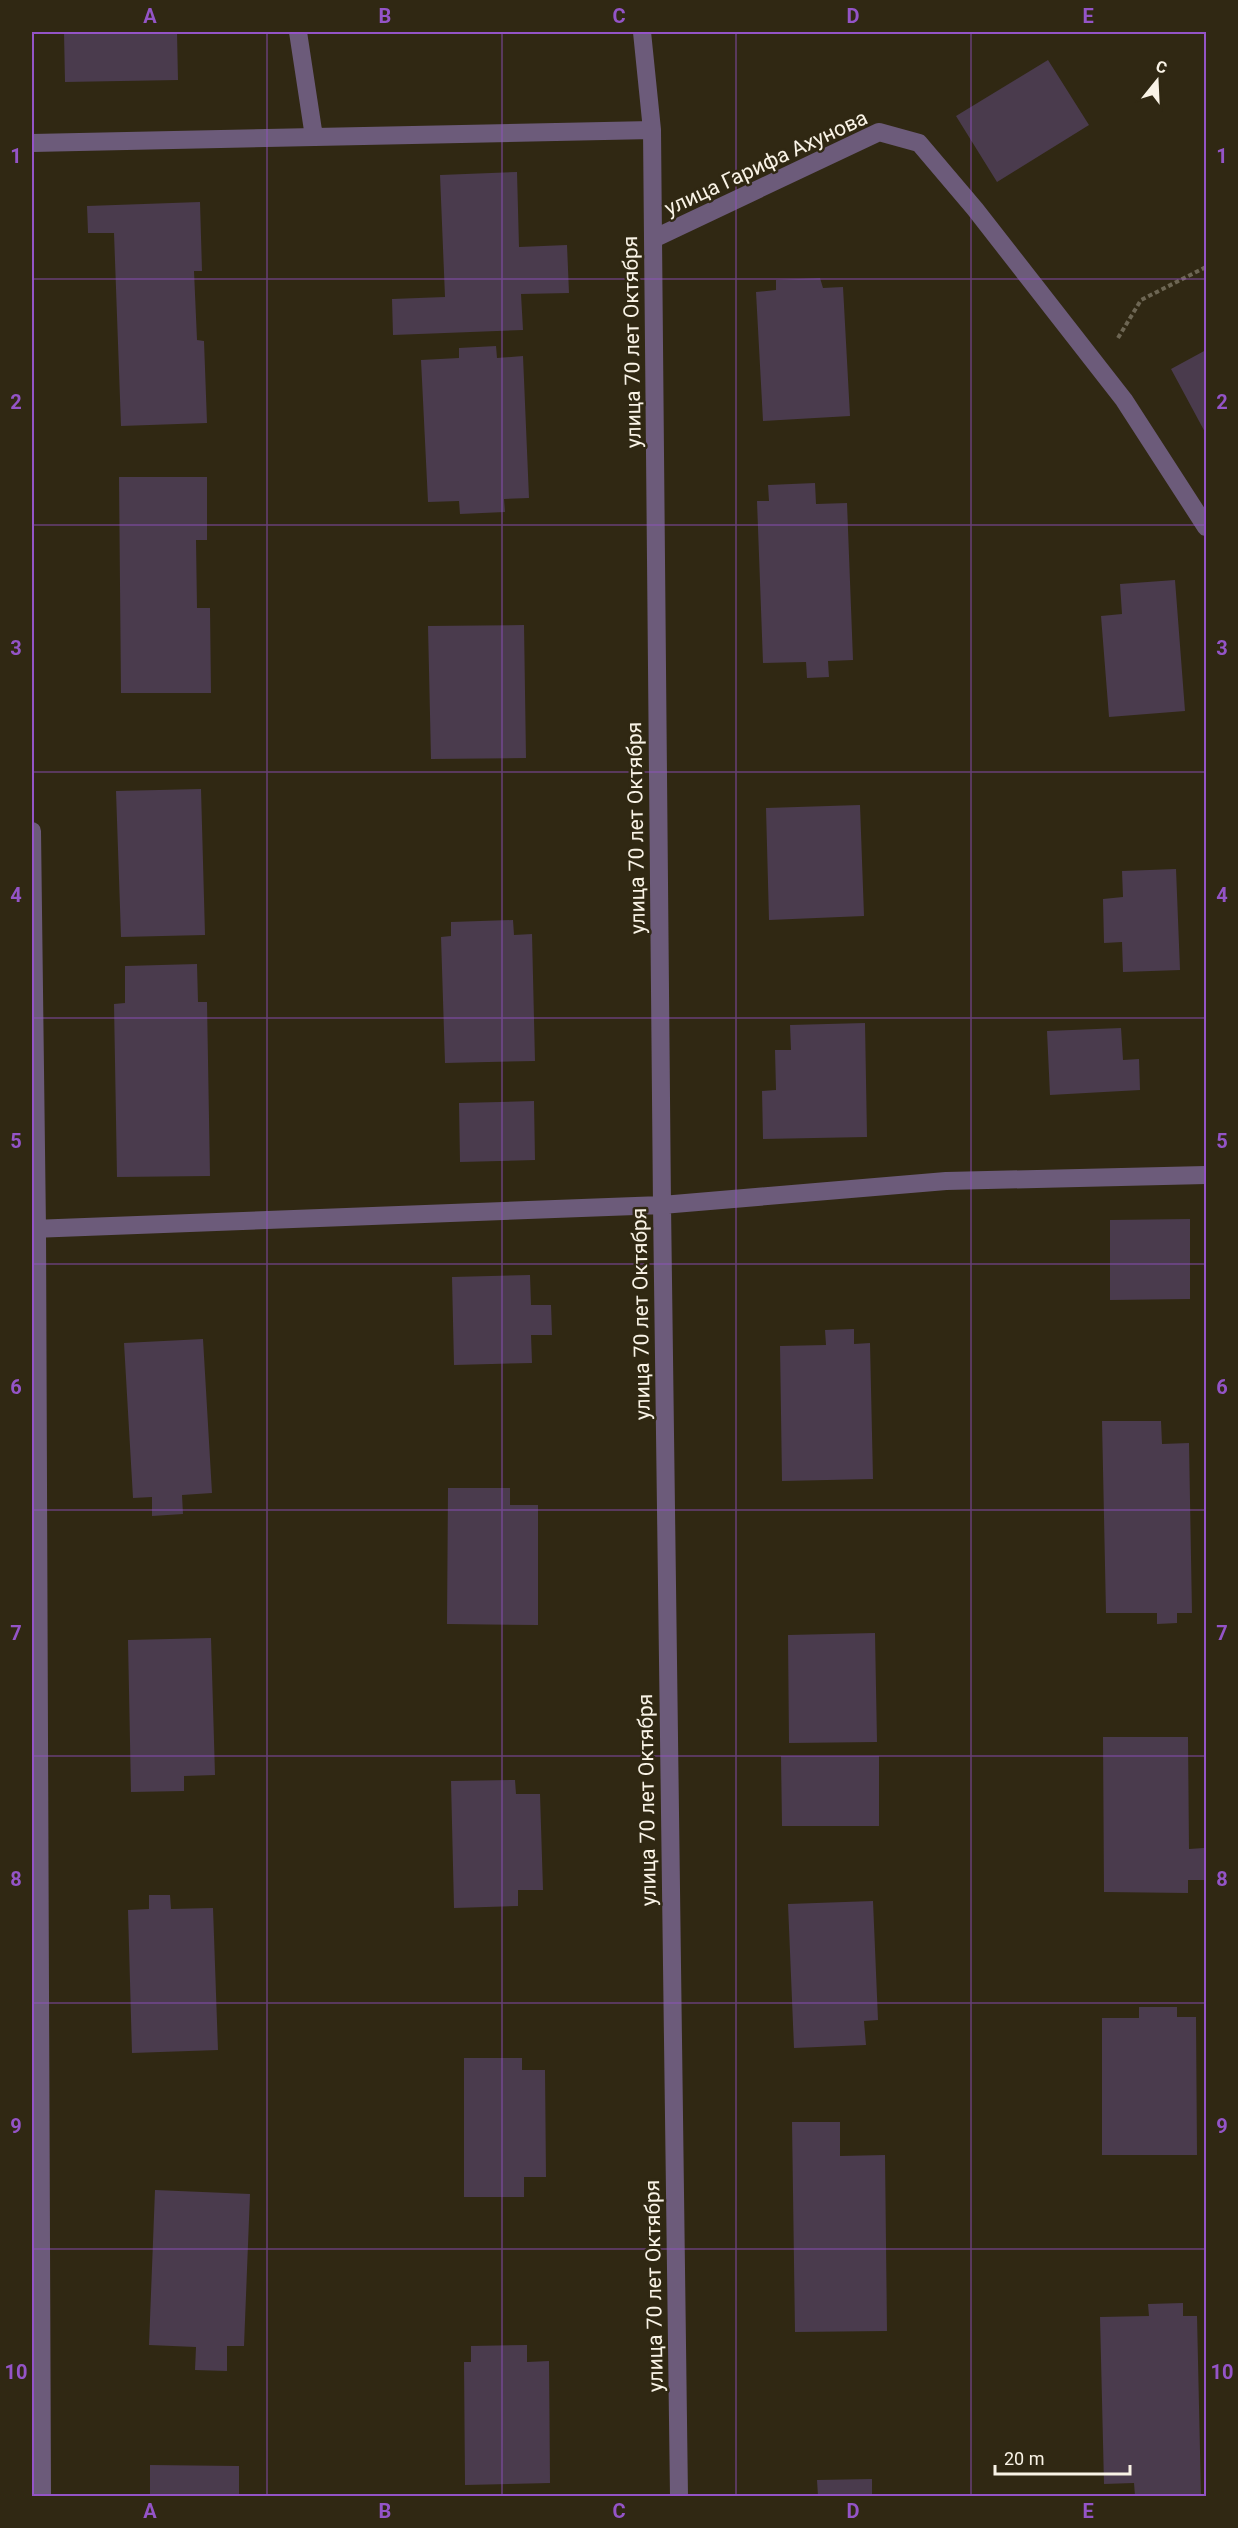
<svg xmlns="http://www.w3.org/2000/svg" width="1238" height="2528" font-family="Roboto,sans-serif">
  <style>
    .building { fill: #4a3b4d }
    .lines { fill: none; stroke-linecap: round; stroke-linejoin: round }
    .path { stroke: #6d6653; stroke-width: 4; stroke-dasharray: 4.5 3; stroke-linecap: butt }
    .minor { stroke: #6c5b7a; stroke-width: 18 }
    .grid { fill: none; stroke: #9454c7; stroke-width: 1.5; stroke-opacity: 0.55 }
    .labels { text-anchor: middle; stroke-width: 5; stroke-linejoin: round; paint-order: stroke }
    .street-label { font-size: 21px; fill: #f9f3e6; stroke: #302813 }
    .neatline { fill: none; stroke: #9454c7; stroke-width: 2 }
    .grid-label { font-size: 20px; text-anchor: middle; font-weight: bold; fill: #9454c7 }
  </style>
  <rect width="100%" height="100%" fill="#302813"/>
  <path class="building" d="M64 32H177L178 80 65 82Z
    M1048 60 1089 125 997 182 956 116Z
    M517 172 519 247 567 245 569 293 521 294 523 330 393 335 392 299 445 297 440 175Z
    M200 202 202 271H194L197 340 204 341 207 423 121 426 114 233H88L87 206Z
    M820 278 823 288 843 287 850 416 763 421 756 292 776 290V280Z
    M496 346 497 358 523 356 529 498 504 499 505 512 460 514 459 501 428 502 421 360 459 358V348Z
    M1206 350V434L1171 369Z
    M119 477H207V540H196L197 608H210L211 693H121Z
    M815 483 816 504 847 503 853 660 828 661 829 677 807 678 806 662 763 663 757 501H769L768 485Z
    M1175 580 1185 711 1109 717 1101 616 1122 614 1120 584Z
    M524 625 526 758 431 759 428 626Z
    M201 789 205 935 121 937 116 791Z
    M860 805 864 916 769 920 766 808Z
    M1176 869 1180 970 1123 972 1122 942 1104 943 1103 899 1123 897 1122 871Z
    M513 920 514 935 532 934 535 1061 445 1063 441 937 451 936V922Z
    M197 964 198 1002H207L210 1176 117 1177 114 1004 125 1003V966Z
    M865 1023 867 1137 763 1139 762 1091 776 1090 775 1050H791L790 1025Z
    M1121 1028 1123 1060 1139 1059 1140 1090 1050 1095 1047 1031Z
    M534 1101 535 1160 460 1162 459 1103Z
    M1190 1219V1299L1110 1300V1220Z
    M530 1275 531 1305H551L552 1335H531L532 1363 454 1365 452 1277Z
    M854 1329V1344L870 1343 873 1479 782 1481 780 1346 826 1345 825 1330Z
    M203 1339 212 1493 182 1495 183 1514 152 1516V1497L133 1498 124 1343Z
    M1102 1421H1161L1162 1444 1189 1443 1192 1613H1177V1623L1157 1624V1613H1106Z
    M448 1488H510V1505H538V1625L447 1624Z
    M875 1633 877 1742 789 1743 788 1635Z
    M211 1638 215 1775 184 1776V1791L131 1792 128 1640Z
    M1103 1737H1188L1189 1849 1204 1848V1880H1188V1893L1104 1892Z
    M781 1756H879V1826H782Z
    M515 1780 516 1794H540L543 1890H518V1906L454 1908 451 1781Z
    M149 1895H170L171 1909 213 1908 218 2050 132 2053 128 1910 149 1909Z
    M873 1901 878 2020 864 2021 866 2045 794 2048 788 1904Z
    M1139 2007H1177V2017H1196L1197 2155H1102V2018H1139Z
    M464 2058H522V2070H545L546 2177H524V2197H464Z
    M792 2122H840V2156L885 2155 887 2331 795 2332Z
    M155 2190 250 2194 244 2346H227V2371L195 2370 196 2347 149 2345Z
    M1183 2303V2316H1197L1201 2496H1135L1134 2483 1104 2484 1100 2317 1149 2316 1148 2304Z
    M527 2345V2362L549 2361 550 2483 465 2485 464 2362H471V2346Z
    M150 2465 239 2466V2496H150Z
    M872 2479V2496H818L817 2480Z"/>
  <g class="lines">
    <path class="path" d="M1118 338 1141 300 1206 267"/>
    <path class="minor" d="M298 32 314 137
      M642 32 652 130 662 1205 679 2496
      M32 143 652 130
      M653 239 879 132 919 143 975 209 1124 400 1206 527
      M32 831 37 1229 42 2496
      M32 1229 662 1205 946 1181 1206 1175"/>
  </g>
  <path class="grid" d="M267 32V2496M502 32V2496M736 32V2496M971 32V2496M32 279H1206M32 525H1206M32 772H1206M32 1018H1206M32 1264H1206M32 1510H1206M32 1756H1206M32 2003H1206M32 2249H1206"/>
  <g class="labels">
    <g class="street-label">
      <text transform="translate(766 163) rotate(-25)" y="7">улица Гарифа Ахунова</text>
      <text transform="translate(632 342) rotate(-91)" y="7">улица 70 лет Октября</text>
      <text transform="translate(636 828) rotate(-91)" y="7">улица 70 лет Октября</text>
      <text transform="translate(641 1314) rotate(-91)" y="7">улица 70 лет Октября</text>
      <text transform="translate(647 1800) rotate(-91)" y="7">улица 70 лет Октября</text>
      <text transform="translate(654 2286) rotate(-91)" y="7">улица 70 лет Октября</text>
    </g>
  </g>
  <rect width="1238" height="2528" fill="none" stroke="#302813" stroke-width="66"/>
  <g transform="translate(1157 81) rotate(18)" stroke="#302813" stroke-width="4.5" paint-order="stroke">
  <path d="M0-4.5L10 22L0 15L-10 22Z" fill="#f9f3e6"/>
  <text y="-9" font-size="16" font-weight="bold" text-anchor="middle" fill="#f9f3e6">С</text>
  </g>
  <path d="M995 2465v9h135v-9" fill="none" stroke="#f9f3e6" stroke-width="3"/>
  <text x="1004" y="2465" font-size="18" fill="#f9f3e6" stroke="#302813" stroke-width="4.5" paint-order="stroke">20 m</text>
  <rect x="33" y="33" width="1172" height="2462" class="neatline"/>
  <g class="grid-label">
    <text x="150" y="23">A</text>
    <text x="385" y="23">B</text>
    <text x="619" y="23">C</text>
    <text x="853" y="23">D</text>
    <text x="1088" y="23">E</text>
    <text x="16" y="163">1</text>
    <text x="1222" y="163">1</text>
    <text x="16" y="409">2</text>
    <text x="1222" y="409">2</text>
    <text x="16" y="655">3</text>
    <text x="1222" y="655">3</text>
    <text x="16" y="902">4</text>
    <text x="1222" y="902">4</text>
    <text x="16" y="1148">5</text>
    <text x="1222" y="1148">5</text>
    <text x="16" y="1394">6</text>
    <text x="1222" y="1394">6</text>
    <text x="16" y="1640">7</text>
    <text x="1222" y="1640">7</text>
    <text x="16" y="1886">8</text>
    <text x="1222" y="1886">8</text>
    <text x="16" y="2133">9</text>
    <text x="1222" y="2133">9</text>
    <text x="16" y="2379">10</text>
    <text x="1222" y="2379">10</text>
    <text x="150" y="2518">A</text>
    <text x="385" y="2518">B</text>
    <text x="619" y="2518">C</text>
    <text x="853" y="2518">D</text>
    <text x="1088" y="2518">E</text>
  </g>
</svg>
